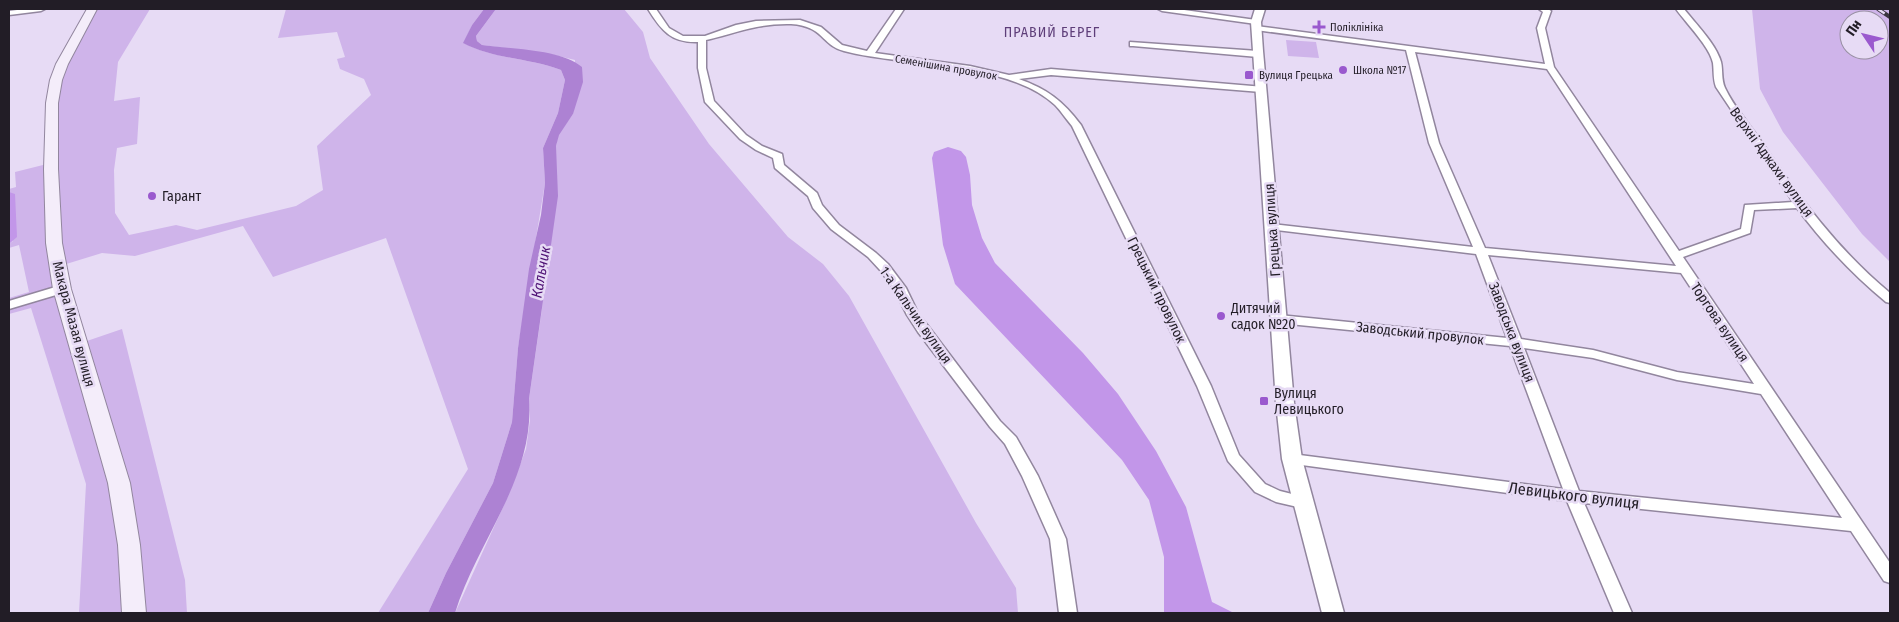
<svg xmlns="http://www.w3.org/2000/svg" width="1899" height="622" font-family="'Fira Sans Condensed',sans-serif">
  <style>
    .green { fill: #cfb4ea; fill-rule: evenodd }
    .forest { fill: #c296e9 }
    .water { fill: #ad82d3 }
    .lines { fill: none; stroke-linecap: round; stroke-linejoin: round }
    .minor-casing { stroke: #92869e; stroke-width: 3 }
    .tertiary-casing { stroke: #92869e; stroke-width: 3 }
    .secondary-casing { stroke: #92869e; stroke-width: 2 }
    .minor { fill: #fff; fill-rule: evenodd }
    .tertiary { fill: #fff; fill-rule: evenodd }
    .secondary { fill: #f4edfa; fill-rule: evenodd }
    .rail-casing { stroke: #3b3540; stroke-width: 4 }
    .rail { stroke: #e7dbf5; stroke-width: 2.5; stroke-dasharray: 8; stroke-linecap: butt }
    .poi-dot { fill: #9a59ce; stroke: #e7dbf5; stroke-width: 2 }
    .labels { text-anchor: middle; stroke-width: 5; stroke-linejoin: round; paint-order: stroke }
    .far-poi-label { font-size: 11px; fill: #221d26; stroke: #e7dbf5; text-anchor: start }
    .far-street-label { font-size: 11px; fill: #221d26; stroke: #e7dbf5 }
    .far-quarter-label { font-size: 14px; letter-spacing: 1px; fill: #5e3e79; stroke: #e7dbf5 }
    .street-label { font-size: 14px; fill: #221d26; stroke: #e7dbf5 }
    .poi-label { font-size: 14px; fill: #221d26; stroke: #e7dbf5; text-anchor: start }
    .water-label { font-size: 15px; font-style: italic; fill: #4e1174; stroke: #e7dbf5 }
    .near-street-label { font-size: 16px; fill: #221d26; stroke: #e7dbf5 }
  </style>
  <rect width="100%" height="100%" fill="#e7dbf5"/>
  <path class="green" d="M96 9H150L118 62 114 101 140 97 137 144 117 148 114 170 115 213 129 235 176 225 197 230 296 206 323 190 317 146 371 95 364 79 340 69 337 59 345 57 337 32 278 38 286 9H484L472 25 464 43C493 59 530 58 561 70L565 80 558 113 543 148 545 183 518 348 512 422 493 483 446 573 428 613H378L468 469 386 238 273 277 243 226 135 256 102 253 63 265 60 241 56 102C62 67 78 39 96 9Z
    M496 9H624L643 32 650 58 709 144 788 237 823 264 849 296 976 523 1016 588 1018 613H455L508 496 526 449 530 420 529 399 542 309 556 146 558 135 573 114 575 60 550 54 482 45 477 41 476 36Z
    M1752 9H1890V262L1862 234 1783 132 1760 89ZM1849 20H1879V50H1849Z
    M1286 40 1316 42 1319 58 1288 56Z
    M47 164 51 244 114 485 124 547 128 613H79L86 484 31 308 9 314V298L29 292 19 245 9 248V244L13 241 9 189 16 187 15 172Z
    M122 329 185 580 187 613H141L137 542 84 342Z"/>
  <path class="forest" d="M948 147 961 151 966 157 970 175 972 205 982 238 995 263 1083 353 1118 394 1156 451 1186 507 1212 602 1234 613H1164V557L1149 500 1122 460 955 284 943 245 932 158 934 152Z
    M9 192 15 194 17 237 9 244Z"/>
  <path class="water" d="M484 9H496L476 36 477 41 482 45C510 49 561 49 582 67L583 82 573 114 559 135 556 146 558 196 529 399C535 478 477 541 455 613H428L446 573 493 483 512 422 518 348 529 269 541 215 545 183 543 148 558 113 565 80 561 70C530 58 493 59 463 43L472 25Z"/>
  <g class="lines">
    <defs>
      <path id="minor" d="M25 9H45L41 11 9 15V11Z
        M648 9H656L669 28 683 36H705L736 25 756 21 800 20 821 27 842 45 867 51 896 9H904L875 53 970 66 1009 75 1051 69 1264 87 1265 89 1261 92 1051 75 1019 79C1047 89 1063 101 1081 125L1211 386 1239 455 1265 484 1280 491 1308 498 1310 502 1308 506 1302 508 1276 502 1255 492 1228 461 1197 386 1072 126C1066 119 1061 111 1055 105 1008 61 904 67 844 51 821 45 824 26 791 24 759 23 736 33 706 40V68L714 101 746 135 762 146 782 154 784 165 817 193 822 205 839 225 876 253 888 264 906 288 919 315 928 326 1000 421 1016 437 1038 476 1066 539 1077 613H1059L1050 539 1022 476 1005 444 990 427 918 332 907 315 894 289 880 270 868 257 831 229 813 208 808 196 775 168 773 158 756 150 740 139 705 102 698 68V42C671 43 661 30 648 9Z
        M1158 9H1177L1256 20 1260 22 1256 24 1162 11Z
        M1539 9H1548L1551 11 1545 28 1554 67 1679 251 1741 229 1745 205 1793 202 1716 87C1713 79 1714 71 1713 63 1710 47 1686 23 1676 9H1684C1695 23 1716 44 1721 62 1723 70 1721 79 1725 88 1734 107 1749 124 1761 141 1799 197 1837 249 1890 293V303L1886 302C1852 274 1823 243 1797 208L1754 210 1750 233 1683 257 1890 563V583L1884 581 1851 531 1584 503 1632 613H1614L1567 501 1287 463 1285 459 1287 455 1292 454 1563 489 1510 346 1279 323 1273 319 1279 315 1507 338 1476 254 1268 229 1266 227 1268 225 1272 224 1473 247 1429 143 1406 50 1256 30 1252 28 1256 26 1545 64 1537 28 1543 12ZM1415 52 1547 69 1676 266 1485 248 1439 143ZM1488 255 1681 273 1754 384 1677 372 1593 350 1521 339ZM1524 348 1593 358 1677 380 1761 394 1842 518 1579 491Z
        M1130 42 1258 51 1262 54 1258 57 1133 46H1130Z
        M62 285 68 289 66 292 9 309V301Z"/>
      <path id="tertiary" d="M1255 9H1265L1261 22 1263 51 1294 403 1302 459 1344 613H1322L1282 459 1276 403 1253 51 1251 22Z"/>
      <path id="secondary" d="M87 9H97L68 64 62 80 58 103V169L62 243 71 289 130 483 140 545 146 613H122L118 545 108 483 53 289 46 243 44 169 46 103 50 80 56 64Z"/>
    </defs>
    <use href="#minor" class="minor-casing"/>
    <use href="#tertiary" class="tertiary-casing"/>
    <use href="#secondary" class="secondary-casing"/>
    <use href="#minor" class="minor"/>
    <use href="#tertiary" class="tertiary"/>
    <use href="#secondary" class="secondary"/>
    <defs>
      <path id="rail" d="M1878 9 1890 17"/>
    </defs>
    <use href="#rail" class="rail-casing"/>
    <use href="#rail" class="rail"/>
  </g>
  <g class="poi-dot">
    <path d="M1316.5 19.5h5v5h5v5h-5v5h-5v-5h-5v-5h5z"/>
    <circle cx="1343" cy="70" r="5"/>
    <rect x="1244" y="70" width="10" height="10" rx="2.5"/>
    <circle cx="152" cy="196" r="5"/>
    <circle cx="1221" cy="316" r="5"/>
    <rect x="1259" y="396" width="10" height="10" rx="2.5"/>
  </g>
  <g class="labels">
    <g class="far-poi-label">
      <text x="1330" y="31">Поліклініка</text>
      <text x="1353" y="74">Школа №17</text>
      <text x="1259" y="79">Вулиця Грецька</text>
    </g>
    <g class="far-street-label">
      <text transform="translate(946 67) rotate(10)" y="4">Семенішина провулок</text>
    </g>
    <g class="far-quarter-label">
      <text x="1052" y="37">ПРАВИЙ БЕРЕГ</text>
    </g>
    <g class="street-label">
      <text transform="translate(1772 162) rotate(54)" y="5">Верхні Аджахи вулиця</text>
      <text transform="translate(1272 230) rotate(-94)" y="5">Грецька вулиця</text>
      <text transform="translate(1157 290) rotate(64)" y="5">Грецький провулок</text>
      <text transform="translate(916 315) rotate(55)" y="5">1-а Кальчик вулиця</text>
      <text transform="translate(1720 322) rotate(56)" y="5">Торгова вулиця</text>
      <text transform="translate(74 324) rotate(75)" y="5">Макара Мазая вулиця</text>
      <text transform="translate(1512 332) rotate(69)" y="5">Заводська вулиця</text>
      <text transform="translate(1420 333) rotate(6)" y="5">Заводський провулок</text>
    </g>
    <g class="poi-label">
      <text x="162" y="201">Гарант</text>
      <text x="1231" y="313">Дитячий<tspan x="1231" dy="16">садок №20</tspan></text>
      <text x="1274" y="398">Вулиця<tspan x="1274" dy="16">Левицького</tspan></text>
    </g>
    <g class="water-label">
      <text transform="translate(541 272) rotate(-80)" y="5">Кальчик</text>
    </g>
    <g class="near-street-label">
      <text transform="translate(1574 495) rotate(7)" y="6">Левицького вулиця</text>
    </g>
  </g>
  <rect width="1899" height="622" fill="none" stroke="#221d26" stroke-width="20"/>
  <g transform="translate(1864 35) rotate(305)"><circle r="24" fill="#e7dbf5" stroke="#988fa2"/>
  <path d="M0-4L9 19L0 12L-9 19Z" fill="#9a59ce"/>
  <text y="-8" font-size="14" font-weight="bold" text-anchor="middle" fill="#221d26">Пн</text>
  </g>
</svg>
